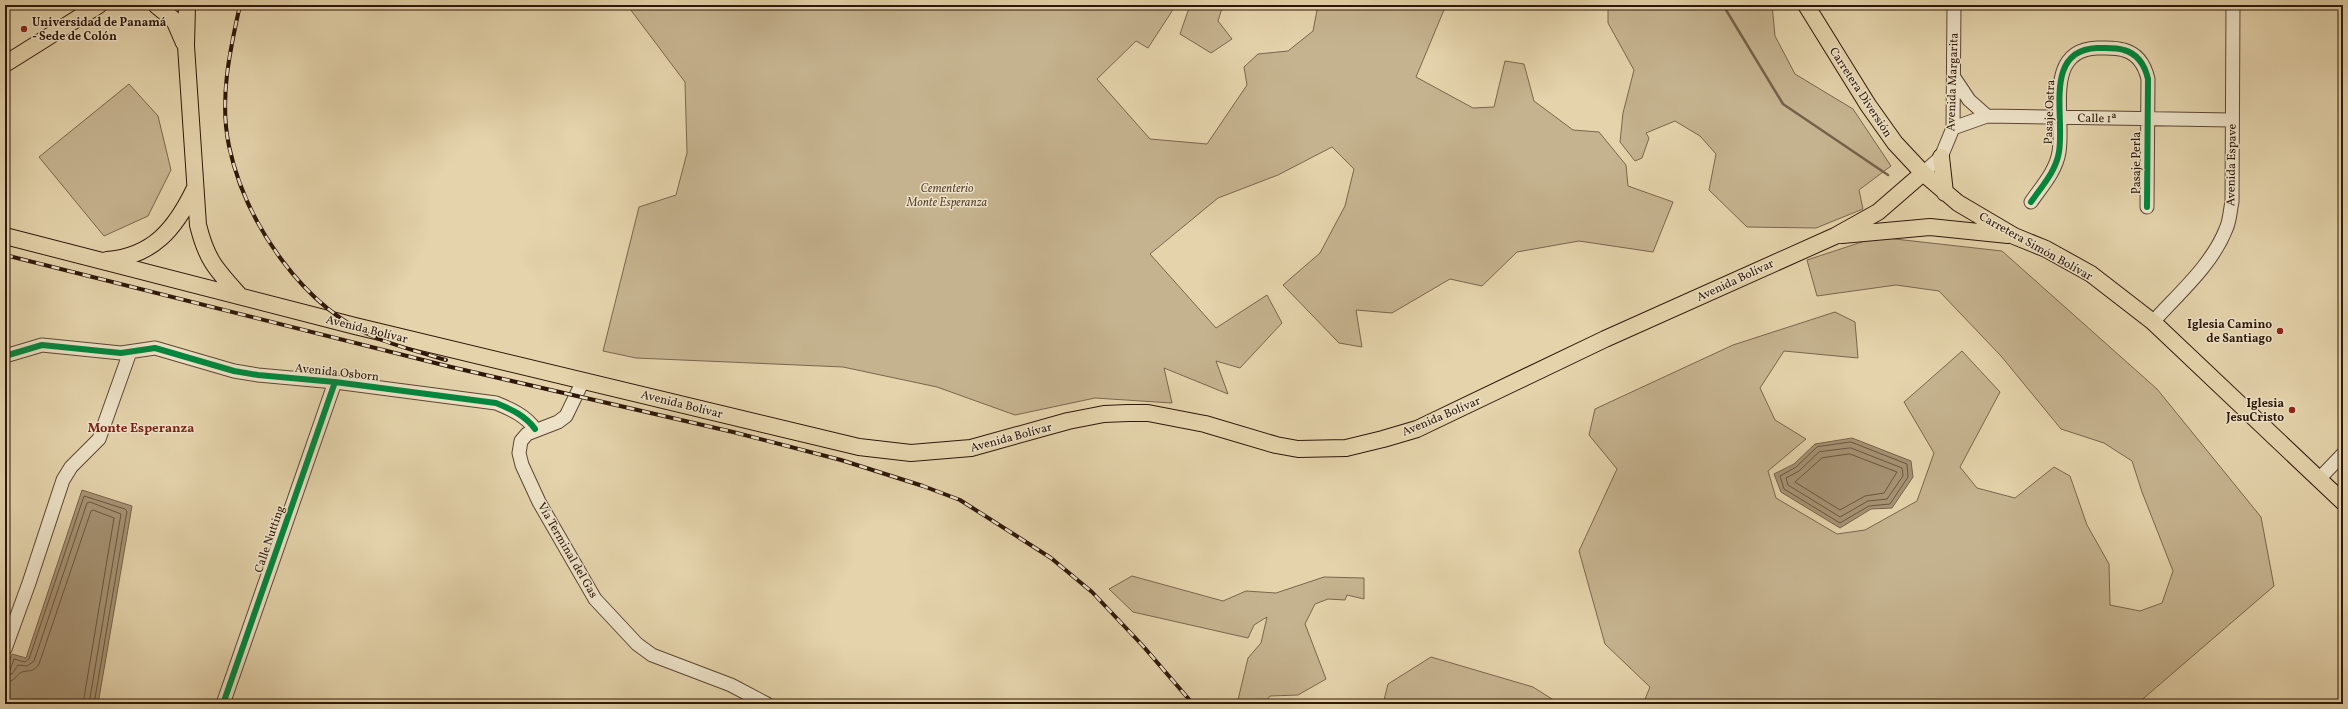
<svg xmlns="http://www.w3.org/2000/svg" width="2348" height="709" font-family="Vollkorn,serif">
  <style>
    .green { fill: #c5b38f; stroke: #7a654c }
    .water { fill: #a69374; stroke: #766149 }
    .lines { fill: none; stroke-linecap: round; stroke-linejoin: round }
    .shore { stroke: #6a553e; stroke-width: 1 }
    .stream { stroke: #766149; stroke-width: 2.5 }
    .minor-casing { stroke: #5c4632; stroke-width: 15 }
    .major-casing { stroke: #2e1709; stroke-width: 18 }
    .minor { stroke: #ede2c8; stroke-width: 13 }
    .major { stroke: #e4d3ab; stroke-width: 16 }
    .rail-casing { stroke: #2e1709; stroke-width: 4 }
    .rail { stroke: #ede2c8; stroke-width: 2.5; stroke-dasharray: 8; stroke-linecap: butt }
    .cycleway-casing { stroke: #ede2c8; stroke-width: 8 }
    .cycleway { stroke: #00873e; stroke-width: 6 }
    .poi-dot { fill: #8f2418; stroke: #ede2c8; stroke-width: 1.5 }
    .labels { text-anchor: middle; stroke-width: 3; stroke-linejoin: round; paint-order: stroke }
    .poi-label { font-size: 12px; font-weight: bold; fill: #2e1709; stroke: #ede2c8; text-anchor: end }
    .street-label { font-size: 12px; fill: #2e1709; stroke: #ede2c8 }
    .park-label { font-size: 12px; font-style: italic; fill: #5b4631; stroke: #ede2c8 }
    .neighbourhood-label { font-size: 13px; font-weight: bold; fill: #7a1f14; stroke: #ede2c8 }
  </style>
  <rect width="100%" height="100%" fill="#e4d3ab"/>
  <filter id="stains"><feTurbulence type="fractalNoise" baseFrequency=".005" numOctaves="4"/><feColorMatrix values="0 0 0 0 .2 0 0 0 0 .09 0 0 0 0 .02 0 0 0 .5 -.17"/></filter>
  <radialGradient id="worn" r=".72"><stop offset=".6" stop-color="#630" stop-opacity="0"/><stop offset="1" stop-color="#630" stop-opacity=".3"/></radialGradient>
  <path class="green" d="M627 5H1176L1148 48 1136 41 1097 79 1150 139 1207 144 1247 85 1244 67 1258 54 1288 51 1313 31 1318 5H1446L1416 77 1473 108 1494 107 1505 61 1524 64 1534 101 1573 130 1599 132 1626 165 1628 186 1673 202 1653 252 1579 241 1517 252 1482 286 1450 279 1392 313 1356 310 1362 347 1339 343 1283 285 1320 253 1345 206 1354 169 1332 147 1278 175 1218 198 1150 254 1216 328 1267 295 1282 323 1240 368 1216 361 1228 394 1164 368 1172 403 1095 398 1015 415 937 387 843 367 636 358 603 351 639 207 676 195 687 153 685 82Z
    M1186 5H1223L1218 21 1232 39 1211 53 1180 34 1189 8Z
    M1608 5H1772L1775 36 1795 74 1853 109 1891 166 1859 190 1863 209 1816 228 1747 227 1709 190 1716 154 1700 136 1675 121 1646 133 1649 138 1642 158 1635 161 1620 142 1623 113 1634 70 1608 23Z
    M129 84 158 116 171 170 148 216 104 236 39 157Z
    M1877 237 2002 251 2157 389 2261 517 2274 586 2137 704H1643L1650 687 1605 644 1579 551 1617 469 1589 435 1595 409 1733 345 1835 312 1855 322 1858 358 1784 351 1760 388 1775 420 1806 439 1768 471 1776 498 1837 534 1865 530 1917 501 1934 453 1904 402 1962 351 2000 392 1960 467 1977 488 2015 498 2054 467 2070 476 2087 525 2109 564 2110 605 2140 611 2162 603 2173 571 2142 492 2132 461 2104 443 2061 429 2001 356 1939 291 1896 285 1817 296 1807 260Z
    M1132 576 1223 601 1246 591 1276 593 1324 577 1364 578V599L1347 595 1345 600 1328 599 1315 604 1305 624 1326 679 1298 695 1270 696 1264 704H1237L1248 658 1261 643 1267 617 1254 625 1248 638 1133 612 1109 589Z
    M1431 657 1533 687 1560 704H1383L1388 684Z"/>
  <path class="water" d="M1852 438 1911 461 1913 477 1892 508 1871 509 1840 528 1781 492 1774 474 1794 464 1815 444Z
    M82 490 132 506 98 704H5V672L12 654 26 658Z"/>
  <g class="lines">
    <path class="shore" d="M1851 442 1907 464 1908 477 1890 504 1869 506 1840 523 1784 489 1780 476 1796 467 1817 447Z
      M1851 448 1902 468 1903 476 1887 499 1868 501 1840 517 1788 485 1786 478 1799 471 1819 452Z
      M1850 454 1897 472 1884 493 1865 496 1840 510 1795 482 1822 458Z
      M5 671 10 670 14 659 25 662 29 659 84 496 125 509 127 511 94 704
      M5 676 12 674 18 665 27 666 34 661 87 503 90 502 121 514 89 704
      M5 682C16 682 15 675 22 672 30 670 34 672 39 664L91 511 93 510 114 518 83 704"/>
    <path class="stream" d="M1723 5 1783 104 1888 175"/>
    <defs>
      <path id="minor" d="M1955 79 1969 100 1987 116
        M1953 128 1987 116 2232 120
        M1923 173 1941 157 1953 128 1954 5
        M2031 202C2042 186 2056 171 2059 152 2065 116 2043 50 2097 48 2106 48 2115 47 2124 50 2138 54 2145 66 2148 79L2147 207
        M2153 322C2179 293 2212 265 2226 229 2230 221 2230 210 2232 202L2233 5
        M5 356 42 345 121 353 155 348 234 371 258 375 335 382 496 403C511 409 526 416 535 429
        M583 381 566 416 558 422 527 434 521 441 519 453 522 465 539 502 595 599 637 644 652 655 731 685 767 704
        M2319 479 2343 454
        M5 649 29 583 63 480 71 467 99 439 130 352
        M223 704 335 382"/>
      <path id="major" d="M156 5 174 20 184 43
        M187 5 186 46 198 225C207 261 216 269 240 296
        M1806 5 1868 105 1895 143 1923 173 1958 203 2014 236 2046 249 2091 274 2153 322 2343 502
        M5 64 99 5
        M1941 157 1945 193
        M1842 235 1930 227 2008 235
        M5 236 355 326 859 447 911 453 971 448 1068 421 1104 414 1128 413H1148L1205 424 1276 445 1298 449 1346 448 1383 439 1417 429 1605 339 1835 236 1878 212 1923 173
        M107 260C153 256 175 229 194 190"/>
    </defs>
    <use href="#minor" class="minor-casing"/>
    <use href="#major" class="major-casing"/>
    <use href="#minor" class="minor"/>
    <use href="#major" class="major"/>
    <defs>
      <path id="rail" d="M240 5C230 50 219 99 229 146 245 222 303 308 377 338 399 347 423 353 446 360
        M5 255 451 367 733 432 841 460 923 486 960 500 1051 558 1092 592 1143 646 1193 704"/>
    </defs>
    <use href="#rail" class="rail-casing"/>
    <use href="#rail" class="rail"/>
    <defs>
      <path id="cycleway" d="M2031 202C2042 186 2056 171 2059 152 2065 116 2043 50 2097 48 2106 48 2115 47 2124 50 2138 54 2145 66 2148 79L2147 207
        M5 356 42 345 121 353 155 348 234 371 258 375 335 382 496 403C511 409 526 416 535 429
        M223 704 335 382"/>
    </defs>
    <use href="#cycleway" class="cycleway-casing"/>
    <use href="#cycleway" class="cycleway"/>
  </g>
  <g class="poi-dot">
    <circle cx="24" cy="29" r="4"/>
    <circle cx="2280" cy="331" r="4"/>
    <circle cx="2292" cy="410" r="4"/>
  </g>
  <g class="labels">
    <g class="poi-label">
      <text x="32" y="26" text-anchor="start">Universidad de Panamá<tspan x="32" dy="14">- Sede de Colón</tspan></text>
      <text x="2272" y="328">Iglesia Camino<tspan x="2272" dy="14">de Santiago</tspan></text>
      <text x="2284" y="407">Iglesia<tspan x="2284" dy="14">JesuCristo</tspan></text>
    </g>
    <g class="street-label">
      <text transform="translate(1952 82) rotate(-88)" y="4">Avenida Margarita</text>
      <text transform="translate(1861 92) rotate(57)" y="4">Carretera Diversión</text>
      <text transform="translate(2049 112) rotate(-88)" y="4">Pasaje Ostra</text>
      <text transform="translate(2097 118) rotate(1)" y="4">Calle 1ª</text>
      <text transform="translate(2136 163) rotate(-90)" y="4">Pasaje Perla</text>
      <text transform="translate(2231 165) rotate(-89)" y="4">Avenida Espave</text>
      <text transform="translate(2036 246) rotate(29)" y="4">Carretera Simón Bolívar</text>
      <text transform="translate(1735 280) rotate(-25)" y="4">Avenida Bolívar</text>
      <text transform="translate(367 329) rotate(14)" y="4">Avenida Bolívar</text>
      <text transform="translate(337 372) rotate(6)" y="4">Avenida Osborn</text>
      <text transform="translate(682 404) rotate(14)" y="4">Avenida Bolívar</text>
      <text transform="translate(1441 416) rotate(-23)" y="4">Avenida Bolívar</text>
      <text transform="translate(1011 437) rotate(-15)" y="4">Avenida Bolívar</text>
      <text transform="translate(269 539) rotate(-71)" y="4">Calle Nutting</text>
      <text transform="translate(568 550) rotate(60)" y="4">Vía Terminal del Gas</text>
    </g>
    <g class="park-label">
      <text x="947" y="192">Cementerio<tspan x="947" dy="14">Monte Esperanza</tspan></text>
    </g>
    <g class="neighbourhood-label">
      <text x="141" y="432">Monte Esperanza</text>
    </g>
  </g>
  <rect width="2348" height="709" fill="none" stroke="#e4d3ab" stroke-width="20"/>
  <rect x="6" y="6" width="2336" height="697" fill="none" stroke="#2e1709" stroke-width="2"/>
  <rect x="10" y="10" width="2328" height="689" fill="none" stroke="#2e1709"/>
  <rect width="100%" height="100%" filter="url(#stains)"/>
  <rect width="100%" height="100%" fill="url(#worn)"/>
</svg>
